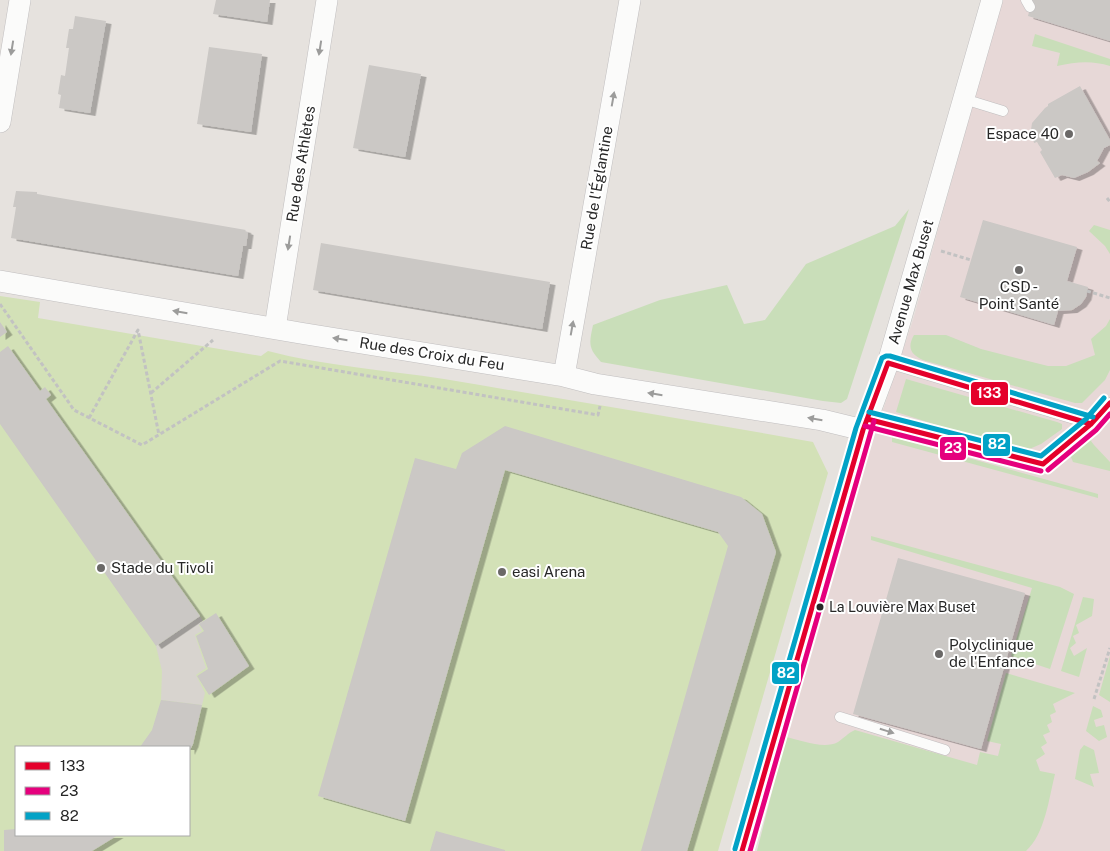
<svg xmlns="http://www.w3.org/2000/svg" width="1110" height="851" font-family="'Public Sans',sans-serif">
  <style>
    .medical { fill: #e7d8d7 }
    .grass { fill: #c9deb9 }
    .pitch { fill: #d3e1b7; fill-rule: evenodd }
    .plaza { fill: #d8d4cf }
    .building { fill: #cbc8c5; filter: url(#shadow) }
    .lines { fill: none; stroke-linecap: round; stroke-linejoin: round }
    .lane-casing { stroke: #c0bebf; stroke-width: 11 }
    .street-casing { stroke: #c0bebf; stroke-width: 22 }
    .path { stroke: #c2c2c2; stroke-width: 3; stroke-dasharray: 4 2.5; stroke-linecap: butt }
    .lane { stroke: #fbfbfa; stroke-width: 10 }
    .street { stroke: #fbfbfa; stroke-width: 21 }
    .bus-1-casing { stroke: #fff; stroke-width: 9 }
    .bus-2-casing { stroke: #fff; stroke-width: 9 }
    .bus-3-casing { stroke: #fff; stroke-width: 9 }
    .bus-1 { stroke: #e4002b; stroke-width: 5 }
    .bus-2 { stroke: #e5007d; stroke-width: 5 }
    .bus-3 { stroke: #02a2c6; stroke-width: 5 }
    .oneway { fill: #9c9c9b }
    .poi-dot { fill: #6a6867; stroke: #fff; stroke-width: 2 }
    .bus-dot { fill: #272727; stroke: #fff; stroke-width: 2 }
    .labels { text-anchor: middle; stroke-width: 4; stroke-linejoin: round; paint-order: stroke }
    .bus-label { font-size: 14px; fill: #272727; stroke: #fff; text-anchor: start }
    .poi-label { font-size: 15px; fill: #272727; stroke: #fff; text-anchor: start }
    .street-label { font-size: 15px; fill: #272727; stroke: #fff }
    .line-badge { stroke: #fff; stroke-width: 2 }
    .badge-label { font-size: 14px; text-anchor: middle; font-weight: bold; fill: #fff }
  </style>
  <defs>
    <filter id="shadow"><feDropShadow dx="5.5" dy="3" stdDeviation="0" flood-color="#0004"/></filter>
  </defs>
  <rect width="100%" height="100%" fill="#e6e2de"/>
  <path class="medical" d="M1002 0H1110V851H757L786 737 852 503 913 320Z"/>
  <path class="grass" d="M1035 34 1110 59V66C1091 60 1076 62 1057 66L1060 53 1032 46Z
    M909 209 847 399 841 403 823 401 601 362C588 348 589 344 593 325L660 300 727 285 744 324 765 320 806 264 895 226Z
    M1094 225 1110 230V254L1105 246 1089 231Z
    M1110 319V370L1105 380 1082 403H1075L926 361C912 356 906 349 914 335H946L981 349 1048 366H1066L1095 355 1091 339 1106 326Z
    M906 379 1057 422 1062 424V429L1041 444 1027 450 962 433 896 412Z
    M1091 433H1094L1091 441 1094 445 1110 462V471L1073 462 1071 457 1073 451Z
    M892 437 1098 494V498L892 442Z
    M871 536 1060 587 1074 594 1050 669 1011 656 1032 588 871 540Z
    M1083 597 1094 599 1092 616 1076 625 1079 633 1073 636 1076 643 1070 648 1074 656 1087 648 1079 677 1061 671Z
    M1110 656V702L1099 695Z
    M1006 673 1075 693 1053 704 1056 712 1050 715 1052 722 1047 725 1050 732 1043 735 1047 743 1041 747 1045 754 1036 760 1040 771 1055 774C1049 798 1045 834 1026 851H757L786 737C801 740 824 750 838 742 844 738 848 733 855 730L977 765 980 752 998 756 1001 744 987 741Z
    M1093 706 1101 710 1103 717 1094 720 1096 727 1104 725 1107 737 1099 741 1086 731Z
    M1084 745 1094 750 1099 773 1090 774 1094 787 1075 779 1080 750Z"/>
  <path class="pitch" d="M0 296 40 302 38 318 261 356 268 351C325 366 386 370 444 379 567 400 690 420 813 442L828 473 718 851H0ZM16 747H189V835H16Z"/>
  <path class="plaza" d="M200 616 203 621 199 625 202 631 195 635 206 668 196 675 205 693 202 705 161 700 162 671 156 646Z"/>
  <path class="building" d="M216 0H270L267 22 213 14Z
    M1032 0H1110V41L1028 16Z
    M75 16 106 21 90 113 59 108 61 95 58 94 61 75 65 76 69 48H66L69 29H73Z
    M209 47 262 54 251 132 197 124Z
    M369 65 421 74 405 157 353 148Z
    M1080 86 1110 140V145L1104 148 1097 161 1100 163 1088 172 1074 178 1062 175 1055 178 1040 152 1042 150 1037 142 1034 143 1031 130 1032 123 1045 108 1048 106V104Z
    M16 191 37 192V194L246 230 245 231 248 232 246 246H243L238 276 11 238 16 207H13Z
    M983 220 1077 247 1067 281 1088 287 1086 297 1081 304 1072 310 1058 311 1054 325 960 297Z
    M321 243 550 282 542 329 313 290Z
    M0 322 7 332 0 337Z
    M8 346 40 391 45 387 51 395 46 399 200 616 156 646 0 424V352Z
    M505 426 741 497 762 514 776 552 687 851H641L728 546 718 532 505 470 405 821 318 796 415 458 456 469 462 453Z
    M898 558 1025 593 981 749 853 714Z
    M216 613 249 666 209 695 197 676 208 669 196 636 204 631 199 624Z
    M161 700 202 705 193 744 189 752V747H140L152 730Z
    M16 829V835H118L92 851H4V830Z
    M436 831 505 850V851H430Z"/>
  <g class="lines">
    <defs>
      <path id="lane" d="M1026 0 1030 7
        M964 99 1003 111
        M888 363 1091 424
        M867 419 1043 464 1091 424 1110 403
        M840 717 945 750"/>
      <path id="street" d="M0 122 20 0
        M0 281 300 333 564 376 595 384 822 420 863 430
        M275 328 327 0
        M564 376 630 0
        M742 851 863 430 888 363 992 0"/>
    </defs>
    <use href="#lane" class="lane-casing"/>
    <use href="#street" class="street-casing"/>
    <path class="path" d="M1107 198 1110 202
      M941 251 971 260
      M1087 291 1110 298
      M0 304 74 410 142 445 280 361 598 415 600 406
      M151 393 213 340
      M89 418 138 330 159 435
      M1094 699 1110 648"/>
    <use href="#lane" class="lane"/>
    <use href="#street" class="street"/>
    <defs>
      <path id="bus-1" d="M888 363 1091 424
        M867 419 1043 464 1091 424 1110 403
        M742 851 863 430 888 363"/>
      <path id="bus-2" d="M865 426 1041 471
        M1048 470 1096 430 1110 414
        M750 851 874 421"/>
      <path id="bus-3" d="M869 412 1041 456 1086 419 1104 398
        M735 849 856 428 882 358 886 356H890L1093 417"/>
    </defs>
    <use href="#bus-1" class="bus-1-casing"/>
    <use href="#bus-2" class="bus-2-casing"/>
    <use href="#bus-3" class="bus-3-casing"/>
    <use href="#bus-1" class="bus-1"/>
    <use href="#bus-2" class="bus-2"/>
    <use href="#bus-3" class="bus-3"/>
  </g>
  <defs><path id="oneway-solid" d="M-6-.8H1V-3.2L6.5 0L1 3.2V.8H-6Z" transform="scale(1.25)"/></defs>
  <g class="oneway">
    <use href="#oneway-solid" transform="translate(12 48) rotate(99)"/>
    <use href="#oneway-solid" transform="translate(320 48) rotate(99)"/>
    <use href="#oneway-solid" transform="translate(613 99) rotate(-80)"/>
    <use href="#oneway-solid" transform="translate(289 243) rotate(99)"/>
    <use href="#oneway-solid" transform="translate(180 312) rotate(-170)"/>
    <use href="#oneway-solid" transform="translate(572 328) rotate(-80)"/>
    <use href="#oneway-solid" transform="translate(340 339) rotate(-171)"/>
    <use href="#oneway-solid" transform="translate(655 394) rotate(-171)"/>
    <use href="#oneway-solid" transform="translate(815 419) rotate(-170)"/>
    <use href="#oneway-solid" transform="translate(887 731) rotate(17)"/>
  </g>
  <g class="poi-dot">
    <circle cx="1069" cy="134" r="5"/>
    <circle cx="1019" cy="270" r="5"/>
    <circle cx="101" cy="568" r="5"/>
    <circle cx="502" cy="572" r="5"/>
    <circle cx="939" cy="654" r="5"/>
  </g>
  <circle class="bus-dot" cx="820" cy="607" r="4.5"/>
  <g class="labels">
    <g class="bus-label">
      <text x="829" y="612">La Louvière Max Buset</text>
    </g>
    <g class="poi-label">
      <text x="1059" y="139" text-anchor="end">Espace 40</text>
      <text x="1019" y="292" text-anchor="middle">CSD -<tspan x="1019" dy="17">Point Santé</tspan></text>
      <text x="111" y="573">Stade du Tivoli</text>
      <text x="512" y="577">easi Arena</text>
      <text x="949" y="650">Polyclinique<tspan x="949" dy="17">de l'Enfance</tspan></text>
    </g>
    <g class="street-label">
      <text transform="translate(301 164) rotate(-81)" y="5">Rue des Athlètes</text>
      <text transform="translate(597 188) rotate(-80)" y="5">Rue de l'Églantine</text>
      <text transform="translate(911 282) rotate(-74)" y="5">Avenue Max Buset</text>
      <text transform="translate(432 354) rotate(9)" y="5">Rue des Croix du Feu</text>
    </g>
  </g>
  <g class="line-badge">
    <rect x="970" y="381" width="39" height="25" rx="5" fill="#e4002b"/>
    <rect x="982" y="433" width="29" height="24" rx="5" fill="#02a2c6"/>
    <rect x="939" y="436" width="28" height="25" rx="5" fill="#e5007d"/>
    <rect x="771" y="661" width="29" height="24" rx="5" fill="#02a2c6"/>
  </g>
  <g class="badge-label">
    <text x="989" y="398">133</text>
    <text x="997" y="449">82</text>
    <text x="953" y="453">23</text>
    <text x="786" y="678">82</text>
  </g>
  <rect x="15" y="746" width="175" height="90" fill="#ffffff" stroke="#a9a9a9"/>
  <rect x="25" y="762" width="25" height="8" fill="#e4002b" stroke="#a9a9a9"/>
  <text x="60" y="771" font-size="15" fill="#272727">133</text>
  <rect x="25" y="787" width="25" height="8" fill="#e5007d" stroke="#a9a9a9"/>
  <text x="60" y="796" font-size="15" fill="#272727">23</text>
  <rect x="25" y="812" width="25" height="8" fill="#02a2c6" stroke="#a9a9a9"/>
  <text x="60" y="821" font-size="15" fill="#272727">82</text>
</svg>
